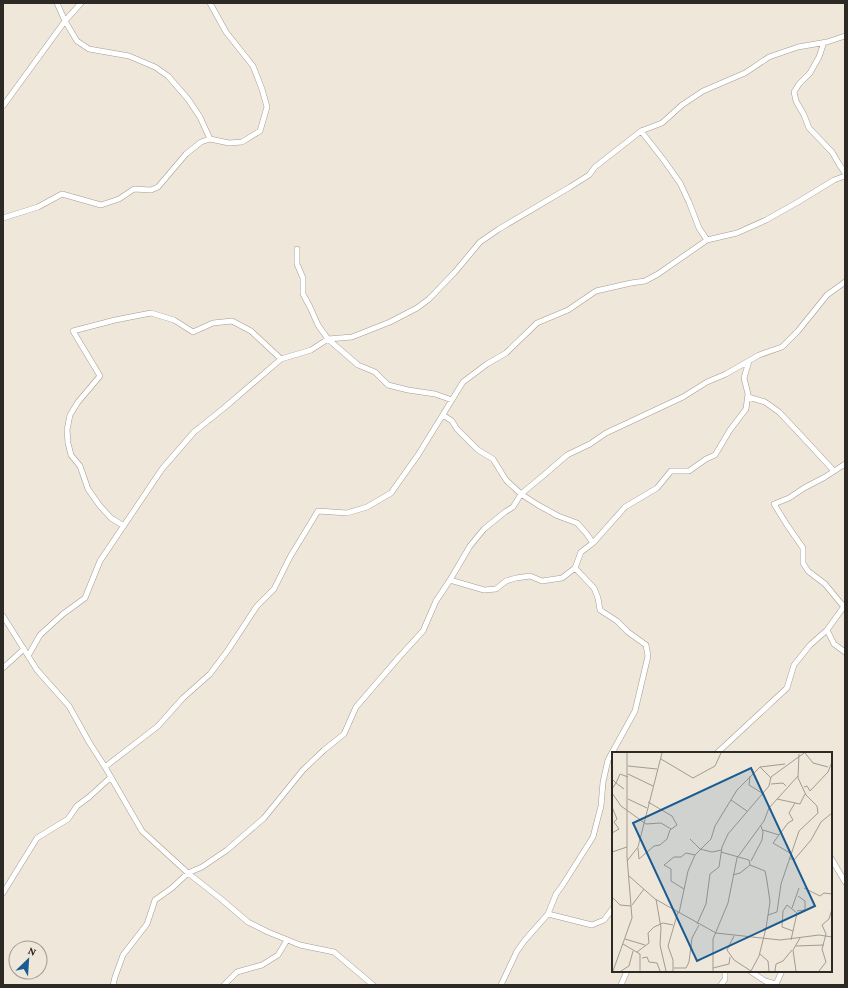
<svg xmlns="http://www.w3.org/2000/svg" width="848" height="988" font-family="'Crimson Pro',serif">
  <style>
    .lines { fill: none; stroke-linecap: round; stroke-linejoin: round }
    .street-casing { stroke: #a49c91; stroke-width: 6 }
    .street { stroke: #fff; stroke-width: 5 }
    .inset-road { fill: none; stroke: #a29b92; stroke-width: 1 }
    .view { fill: #195c91; fill-opacity: 0.15; stroke: #195c91; stroke-width: 2 }
    .inset-edge { fill: none; stroke: #2d2925; stroke-width: 2 }
  </style>
  <rect width="100%" height="100%" fill="#f0e7db"/>
  <g class="lines">
    <defs>
      <path id="street" d="M57 3 65 21 77 41 89 49 129 56 155 67 168 76 188 99 200 117 210 139
        M824 42 819 57 810 73 799 84 794 92 796 101 804 115 809 128 832 152 839 164 845 173
        M3 106 65 21 81 3
        M641 131 663 159 680 183 689 202 699 228 707 240
        M3 218 38 207 62 194 101 205 119 199 134 189 151 190 158 187 186 154 201 142 210 139 229 143 242 142 260 131 267 107 262 89 253 66 226 32 210 3
        M297 249V264L303 278V294L310 307 318 325 328 339 358 365 375 372 388 385 408 390 435 394 452 400
        M748 397 765 402 779 412 798 432 834 471
        M443 415 452 421 457 429 478 450 493 459 506 480 521 494 538 505 558 516 577 523 586 533 593 543 581 552 575 568 594 588 598 598 600 610 617 621 628 632 646 645 648 656 635 711 608 760 603 782 601 806 593 837 562 886 556 894 548 914 525 940 517 951 501 985
        M124 526 111 518 100 506 88 489 80 466 71 455 68 443 67 430 70 415 78 402 100 376 73 331 115 320 151 313 174 320 193 332 213 323 232 321 251 331 281 359
        M593 543 625 507 657 488 671 471H689L706 459 715 455 730 430 746 409 748 394 744 378 749 361
        M450 580 484 590 496 589 506 581 516 578 530 576 542 581 562 578 575 568
        M844 607 825 584 808 571 803 563V548L787 525 774 504 789 498 804 488 825 477 845 464
        M3 616 37 670 69 706 89 742 105 767 142 831 188 873 221 899 248 922 268 932 300 945 334 952 373 985
        M827 630 834 644 845 652
        M28 656 40 635 63 614 85 598 100 561 162 469 194 432 224 408 281 359 311 350 328 339 352 337 390 322 417 308 429 299 455 272 480 242 499 229 570 187 589 175 595 167 641 131 662 123 682 105 703 91 745 73 769 57 798 47 827 42 845 36
        M3 668 24 649
        M717 753 787 688 794 665 810 645 827 630 845 605
        M105 767 158 726 183 698 210 674 228 650 257 606 274 589 290 557 318 511 347 513 367 507 391 493 418 455 463 382 487 364 506 353 537 323 568 310 596 291 631 283 645 281 658 274 707 240 737 233 766 220 798 202 834 180 845 176
        M831 858 845 882
        M3 893 37 838 68 819 77 806 89 797 111 777
        M548 914 592 925 604 920 613 908
        M750 971 765 981 776 984 782 971
        M113 985 115 977 123 955 147 924 155 900 172 888 188 873 202 867 227 850 264 818 303 770 324 750 344 734 356 707 401 655 423 631 436 601 450 580 470 546 484 529 505 512 513 507 521 494 544 475 567 455 590 444 606 433 683 397 707 382 726 374 759 355 782 347 798 331 827 295 845 282
        M224 985 237 972 262 965 278 955 287 940
        M621 985 627 971
        M721 985 725 979V971"/>
    </defs>
    <use href="#street" class="street-casing"/>
    <use href="#street" class="street"/>
  </g>
  <g transform="translate(612 752)">
    <rect width="220" height="220" fill="#f0e7db"/>
    <path class="inset-road" d="M193 1 201 11 216 15M49 7 81 26 103 14 109 1M16 14 45 17M148 15 173 12M16 22 41 34M138 24 137 33 150 41M0 27 4 31 0 37M159 32 171 31 174 34M192 35 195 34 198 39 216 20 220 10M12 37 4 31 8 22 16 25M0 41 9 54 34 72 49 71 59 77M16 47 35 56M165 47 188 52 193 42M119 48 135 59M0 55 5 67 2 70 7 77 0 81M151 78 167 83M78 87 88 97 100 100 110 98M26 96 27 107 42 94 48 93 55 87 58 78 65 73 60 64 36 50M0 100 15 95M109 100 137 108 138 113 153 119 155 129 158 150 154 176 147 204 139 219 122 208 115 198 122 184M178 101 161 91 176 71 181 68 177 61 183 51M177 106 182 108 199 88 209 70 220 61M15 109 26 95 50 1M139 109 150 88 151 80 149 74M121 123 128 121 138 113M17 124 43 147 104 181 168 188 207 183 220 185M192 136 208 144 212 141 220 142M72 137 59 129V117L52 113 62 105H69L74 101 83 103M0 145 8 153 19 154M44 147 49 176 48 193 54 219M20 153 32 137M180 156 187 136M185 159 193 158V149L186 144M67 161 76 119 83 103 99 87 103 74 125 38 148 15 159 26M156 163 165 160 169 132 187 79 206 61 205 54 194 43 186 26 187 2M85 172 94 152 98 122 107 115 110 95 116 82 157 34 159 25 192 1M13 187 33 193M179 188 185 161 175 153 171 159 170 175 181 179M11 192 28 202V219M184 194 212 193M25 200 37 191 36 181 42 175 51 171 61 173M148 202 156 209 157 219M30 206 35 205 37 210 45 211 48 219M62 216H74L77 210 80 186 87 173M101 216 117 212 118 205M1 219 20 166 15 105V1M9 219 17 214 21 199M61 219V208L56 194 66 160M101 219V187L116 151 125 106 152 69 157 56 186 24M163 219 164 212 171 209 180 198M184 219 181 198 188 186M207 219 214 210 210 197 214 182 210 173 217 167 220 157"/>
    <path class="view" d="M139 16 203 154 85 209 21 71Z"/>
    <rect width="220" height="220" class="inset-edge"/>
  </g>
  <rect width="848" height="988" fill="none" stroke="#2d2925" stroke-width="8"/>
  <g transform="translate(28 960) rotate(25)"><circle r="19" fill="#f0e7db" stroke="#a29b92"/>
  <path d="M0-3L7 15L0 10L-7 15Z" fill="#195c91"/>
  <text y="-6" font-size="11" font-weight="bold" text-anchor="middle" fill="#2d2925">N</text>
  </g>
</svg>
